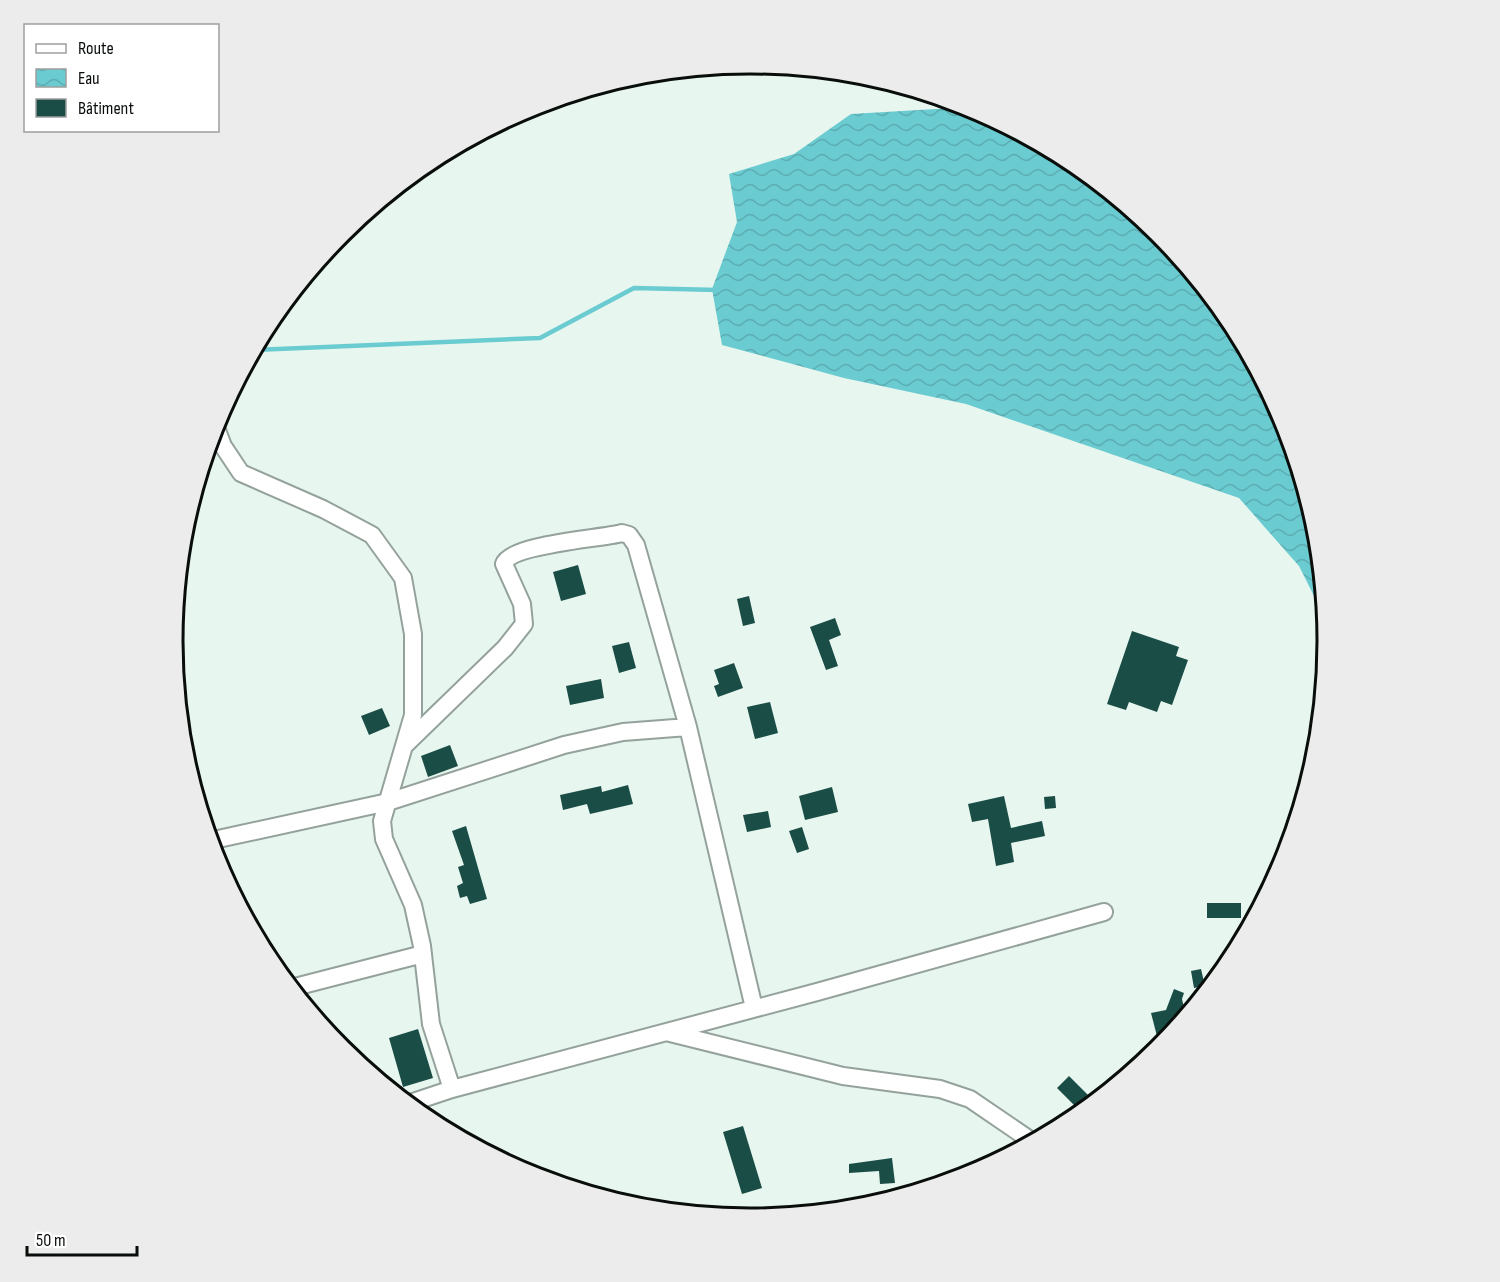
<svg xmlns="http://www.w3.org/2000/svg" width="1500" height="1282" font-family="'Sofia Sans Condensed',sans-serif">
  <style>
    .water { fill: url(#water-waves) }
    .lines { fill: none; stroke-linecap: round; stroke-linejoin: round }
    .stream { stroke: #6acbd1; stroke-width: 4.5 }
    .building { fill: #1a4d46 }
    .minor-casing { stroke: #94a29b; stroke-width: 20 }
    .minor { stroke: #fff; stroke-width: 16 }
    .rim { fill: none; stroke: #090e0b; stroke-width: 3 }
  </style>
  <defs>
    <pattern id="water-waves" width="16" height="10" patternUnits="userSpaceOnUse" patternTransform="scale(1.5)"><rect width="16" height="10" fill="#6acbd1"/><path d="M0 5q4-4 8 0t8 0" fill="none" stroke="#5badb2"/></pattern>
  </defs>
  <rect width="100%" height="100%" fill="#e7f6ef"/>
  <path class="water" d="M970 107 1071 161 1159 233 1231 320 1284 420 1317 529 1326 620 1299 566 1239 498 966 404 844 378 722 345 712 289 737 222 729 174 794 154 851 114Z"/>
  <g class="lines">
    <path class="stream" d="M253 350 540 338 634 288 718 290"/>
  </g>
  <path class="building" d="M578 565 586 594 561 601 553 572Z
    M749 596 755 623 743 626 737 599Z
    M835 618 841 635 829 640 838 666 826 670 810 627Z
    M1132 631 1179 647 1176 656 1188 660 1172 705 1161 701 1157 712 1129 702 1126 710 1107 704Z
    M629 642 636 668 619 673 612 646Z
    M734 663 743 688 718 697 714 686 719 684 714 670Z
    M601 679 604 698 570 705 566 686Z
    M770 702 778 733 755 739 747 707Z
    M382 708 390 726 369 735 361 716Z
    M450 745 458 766 428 777 421 756Z
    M628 785 633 804 590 814 587 804 563 810 560 795 601 786 602 792Z
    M832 787 838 812 805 820 799 796Z
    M1004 796 1011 828 1042 821 1045 836 1011 843 1014 862 996 866 988 819 972 822 968 804Z
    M1055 796 1056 808 1045 809 1044 797Z
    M768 811 771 827 747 832 743 815Z
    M466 826 487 899 470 904 467 896 460 898 457 886 463 883 458 867 464 865 452 831Z
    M802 827 809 849 797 853 789 831Z
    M1207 903H1241V918H1207Z
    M1201 969 1205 986 1194 988 1191 971Z
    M1174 989 1184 993 1182 999 1186 1017 1168 1038 1158 1040 1151 1013 1166 1010Z
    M418 1029 433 1078 403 1087 389 1038Z
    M1069 1076 1095 1102 1082 1113 1057 1088Z
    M743 1126 762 1188 742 1194 723 1132Z
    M892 1158 895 1183 880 1184 879 1171 849 1173V1164Z"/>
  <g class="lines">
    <defs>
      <path id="minor" d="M215 425 223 446 241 473 323 509 372 535 403 578 413 634V715L382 821 384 839 413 905 422 946 431 1024 452 1089
        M405 745 505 648 524 624 522 604 504 564C511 544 600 539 622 533L629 535 636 545 688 727
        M209 841 388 802 564 745 623 732 688 727 754 1008
        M291 988 423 954
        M670 1033 843 1076 940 1089 970 1099 1033 1142
        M407 1104 452 1089 817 992 1104 912"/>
    </defs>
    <use href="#minor" class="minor-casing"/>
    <use href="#minor" class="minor"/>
  </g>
  <path d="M0 0H1500V1282H0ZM183 641a567 567 0 1 1 1134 0a567 567 0 1 1-1134 0Z" fill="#ebeceb" fill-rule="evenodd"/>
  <path class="rim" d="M183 641a567 567 0 1 1 1134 0a567 567 0 1 1-1134 0Z"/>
  <rect x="24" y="24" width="195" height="108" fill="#ffffff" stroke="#9d9f9d" stroke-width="1.5"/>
  <rect x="36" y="44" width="30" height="9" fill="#ffffff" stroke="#9d9f9d" stroke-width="1.5"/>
  <text x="78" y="54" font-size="18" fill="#090e0b">Route</text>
  <rect x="36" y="69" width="30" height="18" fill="url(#water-waves)" stroke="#9d9f9d" stroke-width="1.5"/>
  <text x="78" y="84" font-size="18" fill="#090e0b">Eau</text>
  <rect x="36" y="99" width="30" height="18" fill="#1a4d46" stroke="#9d9f9d" stroke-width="1.5"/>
  <text x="78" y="114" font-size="18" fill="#090e0b">Bâtiment</text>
  <path d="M27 1246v9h110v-9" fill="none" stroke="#090e0b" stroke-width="3"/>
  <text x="36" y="1246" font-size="18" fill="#090e0b" stroke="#ffffff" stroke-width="4.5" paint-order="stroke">50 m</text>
</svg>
